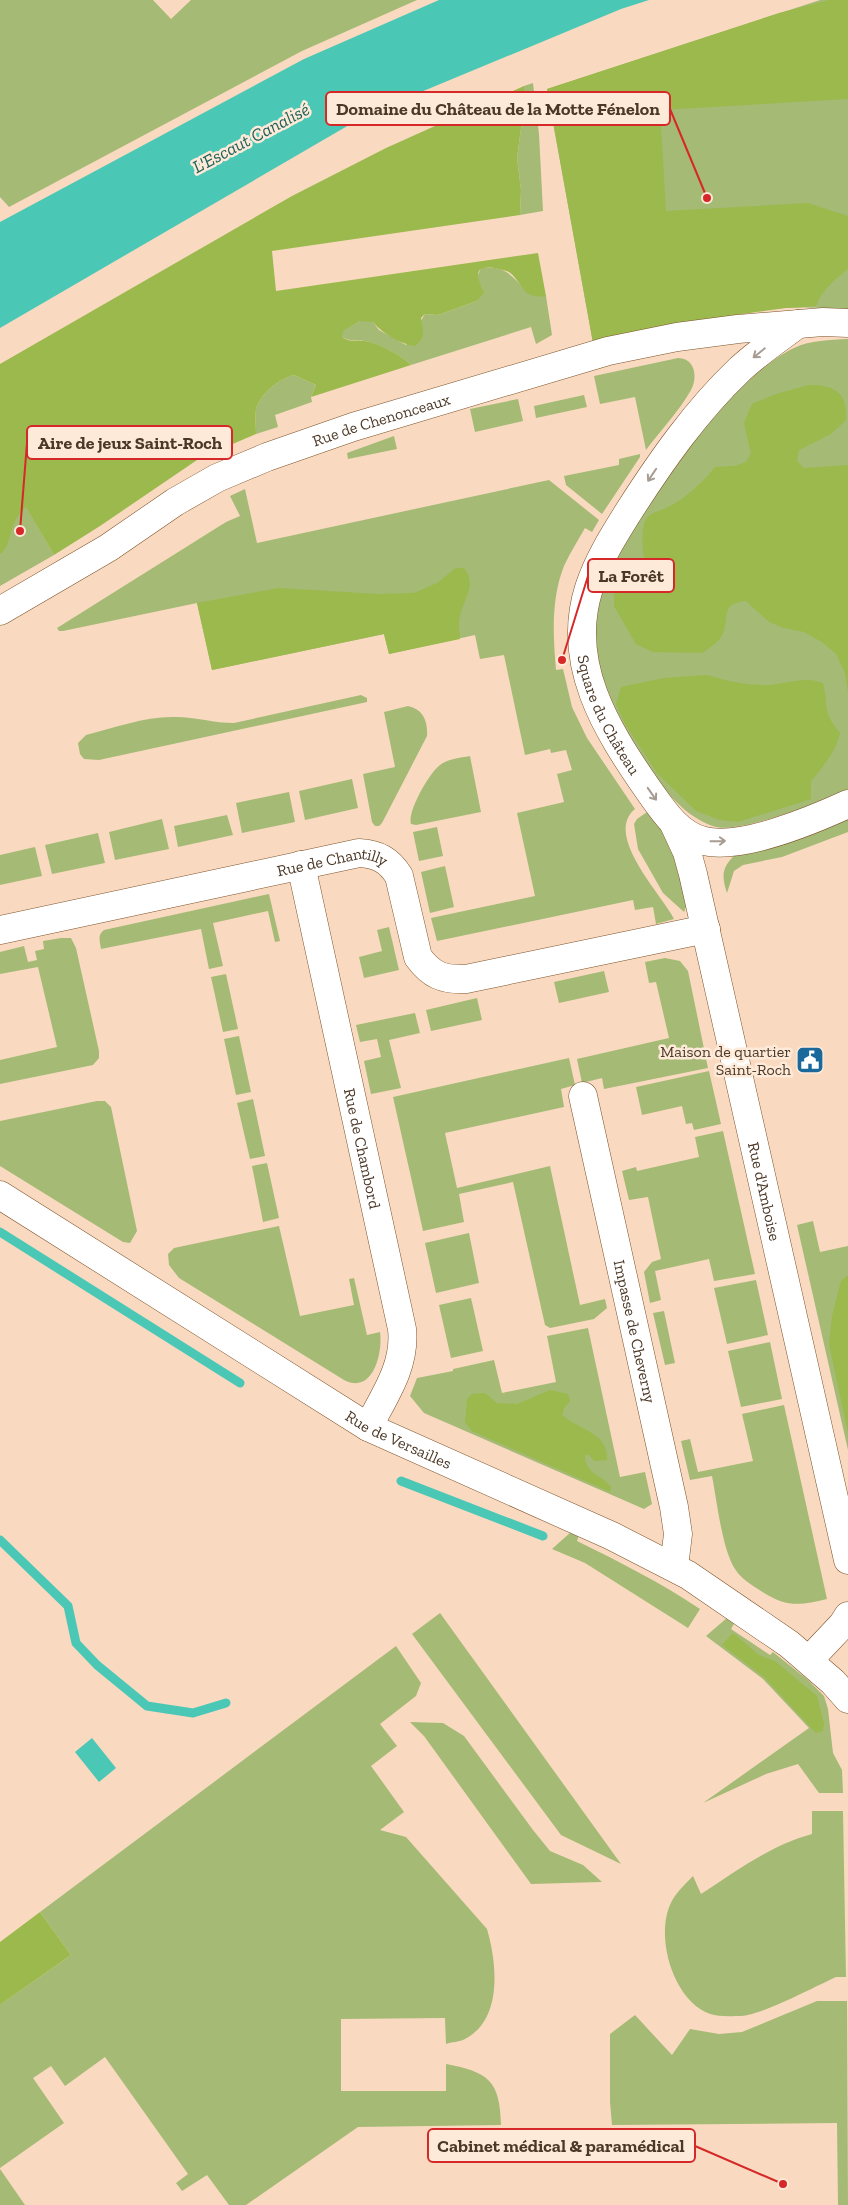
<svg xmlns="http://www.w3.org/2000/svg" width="848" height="2205" font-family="'Zilla Slab',serif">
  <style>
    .green { fill: #a5ba75 }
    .forest { fill: #9bb94c }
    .water { fill: #4bc7b6 }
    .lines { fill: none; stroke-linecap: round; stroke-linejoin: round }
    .stream { stroke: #4bc7b6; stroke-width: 9 }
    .minor-casing { stroke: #7d5229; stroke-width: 29 }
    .minor { stroke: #fff; stroke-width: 28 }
    .oneway { stroke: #a69c93 }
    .labels { text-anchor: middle; stroke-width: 5; stroke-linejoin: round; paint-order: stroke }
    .street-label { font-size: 16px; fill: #4c3827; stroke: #feead8 }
    .poi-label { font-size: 16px; fill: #4c3827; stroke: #feead8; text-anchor: end }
    .water-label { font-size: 18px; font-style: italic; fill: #1e6159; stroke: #feead8 }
    .leader { fill: none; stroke: #d62828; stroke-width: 2 }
    .callout-dot { fill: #d62828; stroke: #feead8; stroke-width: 2 }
    .callout { fill: #feead8; stroke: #d62828; stroke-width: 2 }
    .callout-label { font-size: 18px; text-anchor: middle; font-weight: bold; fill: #4c3827 }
  </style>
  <rect width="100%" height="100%" fill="#f9dac0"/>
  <path class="green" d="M0 0H153L171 19 191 0H417L302 51 9 207 0 197Z
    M820 0H848V310C766 300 672 322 593 343L547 89Z
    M533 83 539 134 543 211 520 215 521 190 517 158 524 106V86Z
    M481 268C520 263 516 298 546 296L552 335 536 344 531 327 411 365C403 356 377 343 365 341 356 339 350 342 342 337V331L360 321 367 320 373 322 379 330 406 345 425 314 438 315 477 301 483 293 477 277Z
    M848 339V789C824 802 740 833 716 827 680 816 660 783 639 755 632 746 623 736 618 726 605 693 592 654 596 618 605 544 726 380 794 348 811 340 829 340 848 339Z
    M678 358C695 358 698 377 691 390 680 410 660 431 646 450L635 397 600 404 594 376Z
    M294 375 316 385 311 397 312 402 275 415 278 427 256 434C256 426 255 417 256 409 261 393 279 379 294 375Z
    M584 395 587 407 536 418 534 406Z
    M518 399 523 421 475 432 470 409Z
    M394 436 397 449 348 459 347 453Z
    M640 454V457L602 514 566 485 564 476 619 465V459Z
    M0 461 54 555 0 586Z
    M549 480 599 520 592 532 585 528C578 540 570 553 564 566 551 599 553 635 556 670L563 669 572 707 587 738 635 809C603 835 662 895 674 919L656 924 653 907 635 910 633 900 437 941 431 918 535 896 517 813 564 802 557 774 572 770 566 750 551 753 550 749 525 755 504 655 480 659 475 635 389 654 384 634 212 670 197 603 63 631H59L57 628 226 522 240 516 230 496 245 489 257 543Z
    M361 695 367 698V702L99 760 84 759 80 754 78 743 86 735C113 728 144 717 172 717 193 716 213 723 234 723Z
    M408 706C423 709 428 721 427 736L382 823 379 826H375L372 822 363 774 395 767 384 712Z
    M470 756 481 812 416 825 411 824C407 812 429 773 440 765 448 759 459 758 470 756Z
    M352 779 358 808 305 820 299 791Z
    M289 792 295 822 242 833 236 803Z
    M650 810 670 841 687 904 684 912 663 893 638 849 634 824 637 819Z
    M227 815 233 835 178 847 174 826Z
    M848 818V832L782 857 743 865 734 871 727 893C722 878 721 868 734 856Z
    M162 819 169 849 115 860 109 832Z
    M437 827 443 856 419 861 413 832Z
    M98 833 105 863 52 874 45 845Z
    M35 847 42 876 0 885V855Z
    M445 866 454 907 430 913 421 872Z
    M269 894 280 941 275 942 268 911 213 923 223 966 209 969 201 929 101 949C100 941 97 935 104 930Z
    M389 927 399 970 364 978 359 957 382 951 377 930Z
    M61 938H71L76 948 99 1051V1058L93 1065 0 1084V1060L57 1047 38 967 0 974V952L24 946 28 962 37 960 35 951 44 949 43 941Z
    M665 958 680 961 688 971 708 1068 604 1089 602 1078 582 1083 577 1059 669 1038 656 982 649 983 645 962Z
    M604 971 609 992 559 1003 554 982Z
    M226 974 238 1029 223 1032 211 977Z
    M477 998 482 1020 431 1031 426 1010Z
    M415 1013 420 1033 389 1040 401 1088 371 1094 364 1061 381 1057 377 1039 360 1042 356 1025Z
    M239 1036 251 1092 236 1095 224 1039Z
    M569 1058 575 1085 561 1089 564 1107 445 1133 457 1188 550 1166 580 1305 605 1299 607 1308 594 1319 550 1328 545 1325 513 1182 459 1194 464 1222 423 1231 393 1097Z
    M709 1071 721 1124 694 1130 692 1123 686 1124 682 1106 642 1115 636 1087Z
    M253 1099 265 1156 250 1159 237 1103Z
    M97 1101H105L111 1107 137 1231 130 1243 123 1242 0 1166V1121Z
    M723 1131 755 1274 714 1281 709 1259 655 1271 661 1300 650 1303 644 1272 652 1262 661 1259 648 1197 629 1200 622 1171 636 1167 637 1171 699 1157 695 1137Z
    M267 1163 279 1218 263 1222 252 1166Z
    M813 1221 820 1252 848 1246V1450L797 1225Z
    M279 1226 300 1316 354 1305 349 1279 354 1278 367 1335 380 1332C383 1353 373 1395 344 1380L179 1278 169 1265 168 1254 174 1248Z
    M469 1233 479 1283 436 1293 425 1243Z
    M756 1280 768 1335 727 1344 714 1288Z
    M471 1298 483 1351 451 1358 439 1305Z
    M664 1311 675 1363 665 1365 653 1313Z
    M588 1328 620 1477 645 1472 652 1504 644 1509 424 1413 410 1396 417 1378 453 1371V1369L494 1360 502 1393 556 1382 547 1336Z
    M770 1342 782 1399 741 1407 728 1351Z
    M784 1405 827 1599C799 1606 786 1607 761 1591 752 1585 741 1579 735 1569 722 1549 717 1501 712 1476L690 1480 681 1441 690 1439 698 1472 753 1461 742 1414Z
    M571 1532 579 1535 577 1541C620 1562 661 1583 700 1609L688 1628 585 1563 552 1549Z
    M440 1613 621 1864 561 1835 412 1634Z
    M728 1617 735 1622 731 1629 770 1655 773 1652 808 1680 824 1696 828 1709 833 1753 842 1770 843 1793H819L798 1764 766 1774 703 1803 809 1728 763 1679 706 1636Z
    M396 1646 421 1683 416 1696 380 1724 397 1746 371 1766 404 1812 380 1830 406 1837 487 1929C497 1963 503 2019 465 2039 460 2042 451 2042 446 2044L445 2018 341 2019V2091H446V2064C488 2072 500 2080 501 2125L358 2127 246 2205H229L207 2175 182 2191 176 2183 188 2174 105 2057 65 2086 51 2066 33 2078 64 2123 0 2168V2005L71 1955 40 1912Z
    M410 1722 443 1723 464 1736 533 1830 550 1851 583 1865 602 1882 531 1884 424 1736Z
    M812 1811H843L846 1977H836C814 1987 762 2015 741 2016 732 2016 719 2017 710 2014 672 2001 653 1932 673 1899 678 1891 686 1883 693 1876L701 1894C737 1871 771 1845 812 1834Z
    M817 2001H847L848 2205H838L837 2123 612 2125 610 2102V2034L635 2015 672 2055 690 2029 719 2034 742 2032Z
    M0 2169 25 2205H0Z"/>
  <path class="forest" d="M829 0H848V99L660 110 666 211 808 203 848 216V269C835 280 822 289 816 306L786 308 664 325 593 343 547 89 779 13Z
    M524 86V106L517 158 521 190 520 215 272 251 276 291 538 253 546 296C539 297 533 297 527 293 520 286 517 278 509 272 505 270 499 269 494 268 471 265 478 279 484 293L477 301 438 315 425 314 421 318C423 330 426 338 415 346 400 344 383 334 373 322L360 321 343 331 342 337C350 343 356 339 365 341 378 343 403 356 411 365L311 397 316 385 294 375C279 379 261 393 256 409 255 417 256 426 256 434L200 458 100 526 54 555 26 507C7 523 13 545 0 554V364L292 196 386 148Z
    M809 385C834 385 848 392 846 420L831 434 799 450 797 461 804 468 848 465V693L845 673 836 654 822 642 804 632 784 628 769 622 746 601C718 603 731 621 721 637 717 643 708 649 702 653L653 652 636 644 614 606V581L622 575 639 580 645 575C645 558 640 541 644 524 647 512 659 512 668 507 684 500 705 480 715 467L735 466 746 462 751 454 744 423 752 404 776 394Z
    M456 568H464C479 587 460 602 459 622 458 627 460 633 460 639L389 654 384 634 212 670 197 603 279 588 378 594 414 593 437 583Z
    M707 675C727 681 744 685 765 685 784 685 805 675 823 683 829 707 821 710 840 733 837 750 822 768 811 781V799L738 822 720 820 696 811 657 773 625 724 616 704 621 687 664 678Z
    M848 1275V1433L829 1344 832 1316 841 1281Z
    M550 1390 568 1394 570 1401 564 1408 562 1415C579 1430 609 1433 607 1460L594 1461 589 1455H585C584 1474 603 1475 611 1487L610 1492 472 1431 465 1422 467 1399 472 1394 485 1393 497 1403 517 1404Z
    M733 1633 759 1655 775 1661 817 1696 824 1724 823 1731 816 1733 764 1677 722 1645Z
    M40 1912 71 1955 0 2005V1942Z"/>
  <path class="water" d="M439 0H649L621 9 368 114 0 328V222L304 59Z
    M92 1738 116 1768 99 1782 75 1752Z"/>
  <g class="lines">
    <path class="stream" d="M0 1232 240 1383
      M401 1481 543 1536
      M0 1540 68 1606 76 1643 97 1665 147 1706 193 1713 226 1703"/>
    <defs>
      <g id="minor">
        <path id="s1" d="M798 324C778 339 757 353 739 370 696 411 661 461 629 511 614 535 598 560 589 588 565 663 606 729 647 788 662 809 678 835 704 841 742 850 813 820 848 804"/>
        <path id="s2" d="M0 611 108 548 175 502 217 478 267 457 353 427 608 351 677 337 738 329 823 322 848 323"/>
        <path id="s3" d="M674 824 687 852 693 874 848 1560"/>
        <path id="s4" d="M301 865 402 1329C406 1365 385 1395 368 1427"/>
        <path id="s5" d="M0 930 359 853C378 854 389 860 399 876L418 957C431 975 443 980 466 979L706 929"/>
        <path id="s6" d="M583 1096 674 1507 678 1534 674 1567"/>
        <path id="s7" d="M0 1195 368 1427 612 1536 688 1575 789 1644 833 1682 848 1699"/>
        <path d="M809 1660 843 1624 848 1616"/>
      </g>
    </defs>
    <use href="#minor" class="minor-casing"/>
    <use href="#minor" class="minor"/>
  </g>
  <defs><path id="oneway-shaft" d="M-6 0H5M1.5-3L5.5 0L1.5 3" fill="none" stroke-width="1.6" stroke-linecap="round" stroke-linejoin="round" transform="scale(1.25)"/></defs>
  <g class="oneway">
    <use href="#oneway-shaft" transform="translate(759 353) rotate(141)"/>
    <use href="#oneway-shaft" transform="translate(652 475) rotate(124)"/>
    <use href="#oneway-shaft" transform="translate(652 794) rotate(55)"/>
    <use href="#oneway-shaft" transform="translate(718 841) rotate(-1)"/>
  </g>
  <defs>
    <symbol id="civic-square" viewBox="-11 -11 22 22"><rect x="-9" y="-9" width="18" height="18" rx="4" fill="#1b699b" stroke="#feead8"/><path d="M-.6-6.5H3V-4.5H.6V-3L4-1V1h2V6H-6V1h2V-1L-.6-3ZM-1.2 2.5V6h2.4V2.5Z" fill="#fff"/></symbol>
  </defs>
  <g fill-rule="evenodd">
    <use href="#civic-square" x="794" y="1044" width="32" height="32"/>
  </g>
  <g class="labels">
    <g class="street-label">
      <text dy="6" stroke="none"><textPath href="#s2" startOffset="429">Rue de Chenonceaux</textPath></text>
      <text dy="6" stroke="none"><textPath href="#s1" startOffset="474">Square du Château</textPath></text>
      <text dy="6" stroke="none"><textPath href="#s5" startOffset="340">Rue de Chantilly</textPath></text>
      <text dy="6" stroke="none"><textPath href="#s4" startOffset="290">Rue de Chambord</textPath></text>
      <text dy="6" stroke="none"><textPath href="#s3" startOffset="379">Rue d'Amboise</textPath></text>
      <text dy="6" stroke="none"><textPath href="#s6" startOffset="241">Impasse de Cheverny</textPath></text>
      <text dy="6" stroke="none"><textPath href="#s7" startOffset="468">Rue de Versailles</textPath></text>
    </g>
    <g class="poi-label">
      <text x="791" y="1057">Maison de quartier<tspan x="791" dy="18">Saint-Roch</tspan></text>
    </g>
    <g class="water-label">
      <text transform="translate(251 138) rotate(-28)" y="6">L'Escaut Canalisé</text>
    </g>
  </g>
  <path class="leader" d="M707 198L670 109M20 531L27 443M562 660L588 576M783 2184L695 2146"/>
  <g class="callout-dot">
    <circle cx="707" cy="198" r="5"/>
    <circle cx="20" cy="531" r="5"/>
    <circle cx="562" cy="660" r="5"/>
    <circle cx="783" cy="2184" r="5"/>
  </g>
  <g class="callout">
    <rect x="326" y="92" width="344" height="33" rx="5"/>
    <rect x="27" y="426" width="205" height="33" rx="5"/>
    <rect x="588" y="559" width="86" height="33" rx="5"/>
    <rect x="428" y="2129" width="267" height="33" rx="5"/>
  </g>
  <g class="callout-label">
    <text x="498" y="115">Domaine du Château de la Motte Fénelon</text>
    <text x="130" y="449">Aire de jeux Saint-Roch</text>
    <text x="631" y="582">La Forêt</text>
    <text x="561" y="2152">Cabinet médical &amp; paramédical</text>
  </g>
</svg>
